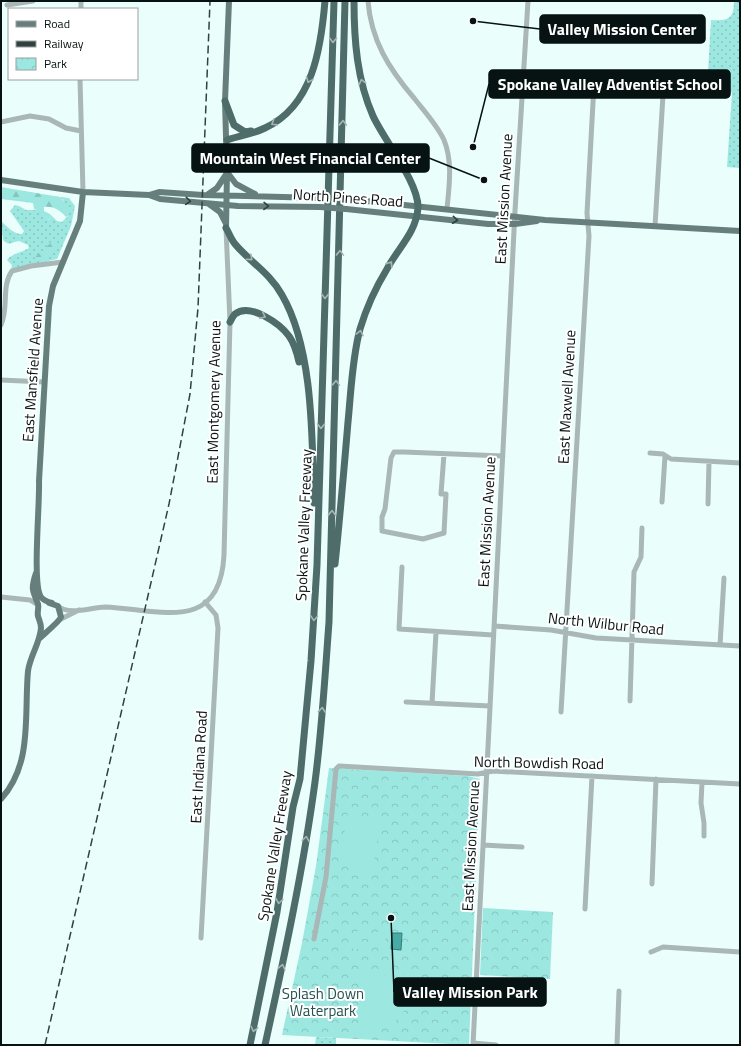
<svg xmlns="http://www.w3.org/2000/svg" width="741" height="1046" font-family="'Titillium Web',sans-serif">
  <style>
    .grass { fill: url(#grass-dots) }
    .forest { fill: url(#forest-firs) }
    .park { fill: url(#park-crowns) }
    .garden { fill: #9de7e1 }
    .water { fill: #48aca6; stroke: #347e7a }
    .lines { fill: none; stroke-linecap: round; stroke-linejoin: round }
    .minor { stroke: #a9b7b6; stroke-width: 5 }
    .major { stroke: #667f7d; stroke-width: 6 }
    .highway { stroke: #4e6c69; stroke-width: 7 }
    .rail { stroke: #334040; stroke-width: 1.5; stroke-dasharray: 8 4; stroke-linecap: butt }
    .major-bridge { stroke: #667f7d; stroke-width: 6 }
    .oneway { stroke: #a6b6b4 }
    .oneway2 { stroke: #2d3e3d }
    .labels { text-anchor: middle; stroke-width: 4; stroke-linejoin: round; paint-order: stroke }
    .street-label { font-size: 15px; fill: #071212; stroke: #fff }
    .park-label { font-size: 15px; fill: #25524f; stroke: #fff }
    .leader { fill: none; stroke: #071212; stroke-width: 1.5 }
    .callout-dot { fill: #071212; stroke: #fff; stroke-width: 1.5 }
    .callout { fill: #071212; stroke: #071212; stroke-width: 1.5 }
    .callout-label { font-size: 16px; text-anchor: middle; font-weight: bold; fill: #fff }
  </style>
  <defs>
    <pattern id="grass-dots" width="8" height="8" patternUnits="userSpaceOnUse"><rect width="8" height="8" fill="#9de7e1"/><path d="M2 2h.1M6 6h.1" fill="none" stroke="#86c5c0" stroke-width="1.8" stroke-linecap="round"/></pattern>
    <pattern id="forest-firs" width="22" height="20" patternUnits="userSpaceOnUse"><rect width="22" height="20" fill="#9de7e1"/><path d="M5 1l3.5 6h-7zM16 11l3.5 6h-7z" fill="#86c5c0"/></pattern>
    <pattern id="park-crowns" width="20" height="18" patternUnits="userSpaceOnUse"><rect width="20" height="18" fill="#9de7e1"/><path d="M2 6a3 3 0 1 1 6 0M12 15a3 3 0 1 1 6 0" fill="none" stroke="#86c5c0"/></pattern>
  </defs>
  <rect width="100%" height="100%" fill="#eafefc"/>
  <path class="grass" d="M734 1H740V168L727 167 732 93 730 91 707 89 711 20C728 21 734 19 734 1Z
    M60 197 69 198 75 206 71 226 57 259 11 270 12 265 7 260C11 254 23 252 29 248L28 245 19 241C11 242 10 247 3 240L1 221C7 226 13 234 22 234L24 231 10 211 15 205 19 206 26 210H39L49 220 51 218 50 214 57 221 62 222 68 216 63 199Z
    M316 1037 336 1038V1045H315Z"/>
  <path class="forest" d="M1 187 60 197C65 201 69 210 68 216L66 217C60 210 53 206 44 207V211L50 214 51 217 49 220 39 211 34 209 33 203 1 199Z
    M51 242H57L59 244 58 247 50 252 49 259 39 261 36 258V256L43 251Z"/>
  <path class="park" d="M329 768 468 776 480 779 469 1045 282 1035 302 943 316 866Z
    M483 908 553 912 550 979 480 975Z"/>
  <path class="garden" d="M348 813 381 820 372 873 342 866 339 861Z
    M354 931 370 932V939H354Z
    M375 932H386L385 945 375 944Z
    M354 941 370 942V949H353Z
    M363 974 415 975C412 1010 395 1034 358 1033L360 976Z"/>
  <path class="water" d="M392 933H402L401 950 391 949Z"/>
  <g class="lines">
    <path class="minor" d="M368 1C371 40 389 69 414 98 424 111 437 125 444 140 453 162 449 187 447 209
      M7 5 33 1
      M81 9V1
      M80 79 83 192
      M524 80 656 87 661 89 663 95 655 226
      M1 122 30 116 49 119 66 128 81 131
      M1 325C9 308 1 286 12 271L31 266 63 262
      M1 380 44 382
      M650 453 663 454 671 459 740 463
      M444 454 441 494H446L444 533 423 539 382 531V517L385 509 391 458 394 452H404L503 456
      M662 502 665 456
      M708 504 709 461
      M402 567 399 629 493 635
      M1 597 30 600 38 605
      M58 606C69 616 92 607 105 607 158 609 220 635 224 555L230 322 226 228
      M59 620 79 610
      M494 626 551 630 596 638 740 646
      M720 645 724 578
      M630 701 634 572 641 557 642 528
      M406 702 490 706
      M432 703 436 632
      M561 712 589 236 587 213 594 84
      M702 782 701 803 704 823V836
      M483 845 522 847
      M652 884 656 779
      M585 909 592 776
      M201 938 218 628 216 615 205 602
      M314 939 326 877 336 769 339 766 478 774 493 771 740 784
      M651 952 663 947 740 952
      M473 1043 496 1045
      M473 1045 515 211 528 1
      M617 1045 619 991"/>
    <path class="major" d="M227 172 236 184 255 194
      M1 180 83 192 149 195 160 199 238 206 320 207
      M149 195 159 192 203 195 321 198
      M207 195 217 188 227 173
      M348 199 545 220 740 231
      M209 204 220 212 225 222
      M346 209 488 224H515L537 221
      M226 228 227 172 225 101 229 1
      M52 603C48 602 44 601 41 597 32 585 40 503 39 481L49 306 53 286 80 221 83 192
      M39 639C45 633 59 622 61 617L58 606 49 603
      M1 799C33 764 24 715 28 671 30 656 40 643 41 628 41 623 39 620 38 616 37 612 39 608 38 604 32 590 31 588 36 573"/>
    <path class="highway" d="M225 101 234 125 245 132 251 131
      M227 140C239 136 253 134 265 128 313 106 321 48 325 1
      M226 228C229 233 231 239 235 244 250 262 270 273 282 295 314 350 312 441 314 503
      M230 322C231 320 233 316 235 314 250 302 280 324 289 336 294 343 297 353 299 362
      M335 564C340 517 344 469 348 422 351 392 352 359 360 329 366 309 376 287 387 269 398 248 416 233 418 208 419 183 384 140 373 116 357 80 354 40 354 1
      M250 1045 277 912 293 807 300 779 311 661 317 565 334 1
      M265 1045C284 958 303 871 315 782 322 729 325 675 329 622L345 1"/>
    <path class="rail" d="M45 1045 169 504 190 394 198 308 210 1"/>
    <path class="major-bridge" d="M321 198 348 199
      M320 207 346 209"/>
  </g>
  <defs><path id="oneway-chevron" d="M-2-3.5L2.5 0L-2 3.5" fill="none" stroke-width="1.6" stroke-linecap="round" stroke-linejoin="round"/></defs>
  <g class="oneway">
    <use href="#oneway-chevron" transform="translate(333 40) rotate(92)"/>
    <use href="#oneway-chevron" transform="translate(309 80) rotate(112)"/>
    <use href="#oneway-chevron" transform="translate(362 82) rotate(-104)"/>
    <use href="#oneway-chevron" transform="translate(274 123) rotate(148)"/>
    <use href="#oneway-chevron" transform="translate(343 123) rotate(-88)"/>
    <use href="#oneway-chevron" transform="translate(340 253) rotate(-88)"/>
    <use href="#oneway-chevron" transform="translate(250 258) rotate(42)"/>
    <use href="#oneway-chevron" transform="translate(390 264) rotate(-56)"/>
    <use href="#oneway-chevron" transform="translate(325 296) rotate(92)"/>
    <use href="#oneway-chevron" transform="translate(263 316) rotate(25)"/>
    <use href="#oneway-chevron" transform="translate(360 333) rotate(-78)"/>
    <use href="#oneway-chevron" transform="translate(336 383) rotate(-88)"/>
    <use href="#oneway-chevron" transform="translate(321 426) rotate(92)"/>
    <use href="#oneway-chevron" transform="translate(332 513) rotate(-88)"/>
    <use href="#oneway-chevron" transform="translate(314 618) rotate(93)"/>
    <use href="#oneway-chevron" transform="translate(322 710) rotate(-85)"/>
    <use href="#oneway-chevron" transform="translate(306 839) rotate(-81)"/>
    <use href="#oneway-chevron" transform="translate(279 901) rotate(99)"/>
    <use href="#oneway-chevron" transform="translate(282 967) rotate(-77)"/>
    <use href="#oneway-chevron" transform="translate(254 1029) rotate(103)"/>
  </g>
  <g class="oneway2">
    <use href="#oneway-chevron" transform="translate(188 201) rotate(5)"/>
    <use href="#oneway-chevron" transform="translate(266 206) rotate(1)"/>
    <use href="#oneway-chevron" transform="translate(455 220) rotate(6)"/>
  </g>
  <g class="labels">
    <g class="street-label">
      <text transform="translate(348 198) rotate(4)" y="5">North Pines Road</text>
      <text transform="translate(504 199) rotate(-87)" y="5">East Mission Avenue</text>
      <text transform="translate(33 370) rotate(-86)" y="5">East Mansfield Avenue</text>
      <text transform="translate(567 397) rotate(-87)" y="5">East Maxwell Avenue</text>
      <text transform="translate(214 402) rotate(-89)" y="5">East Montgomery Avenue</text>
      <text transform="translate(487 522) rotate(-87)" y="5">East Mission Avenue</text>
      <text transform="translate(304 525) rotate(-88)" y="5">Spokane Valley Freeway</text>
      <text transform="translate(606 624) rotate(6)" y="5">North Wilbur Road</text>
      <text transform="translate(539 763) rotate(1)" y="5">North Bowdish Road</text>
      <text transform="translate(199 767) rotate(-87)" y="5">East Indiana Road</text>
      <text transform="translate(275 846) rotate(-81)" y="5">Spokane Valley Freeway</text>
      <text transform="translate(471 846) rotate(-87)" y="5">East Mission Avenue</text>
    </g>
    <g class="park-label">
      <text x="323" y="999">Splash Down<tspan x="323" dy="17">Waterpark</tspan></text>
    </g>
  </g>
  <path class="leader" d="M473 21L540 29M473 147L489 84M484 180L429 158M391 918L394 992"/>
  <g class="callout-dot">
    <circle cx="473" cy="21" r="4"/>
    <circle cx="473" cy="147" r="4"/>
    <circle cx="484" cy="180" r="4"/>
    <circle cx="391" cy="918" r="4"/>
  </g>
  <g class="callout">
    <rect x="540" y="15" width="165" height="28" rx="4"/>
    <rect x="489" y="70" width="241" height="28" rx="4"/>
    <rect x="192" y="144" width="237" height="28" rx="4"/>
    <rect x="394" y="978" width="152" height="28" rx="4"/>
  </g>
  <g class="callout-label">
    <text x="622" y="35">Valley Mission Center</text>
    <text x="610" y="90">Spokane Valley Adventist School</text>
    <text x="310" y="164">Mountain West Financial Center</text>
    <text x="470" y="998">Valley Mission Park</text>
  </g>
  <rect width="741" height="1046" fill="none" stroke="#071212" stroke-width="4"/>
  <rect x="8" y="8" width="130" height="72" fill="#ffffff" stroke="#9ca0a0"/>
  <rect x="16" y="21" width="20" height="6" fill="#667f7d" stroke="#9ca0a0"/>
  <text x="44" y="28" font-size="12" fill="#071212">Road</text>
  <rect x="16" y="41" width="20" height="6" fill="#334040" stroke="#9ca0a0"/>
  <text x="44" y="48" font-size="12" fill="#071212">Railway</text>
  <rect x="16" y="58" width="20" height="12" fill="url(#park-crowns)" stroke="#9ca0a0"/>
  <text x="44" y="68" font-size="12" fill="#071212">Park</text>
</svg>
